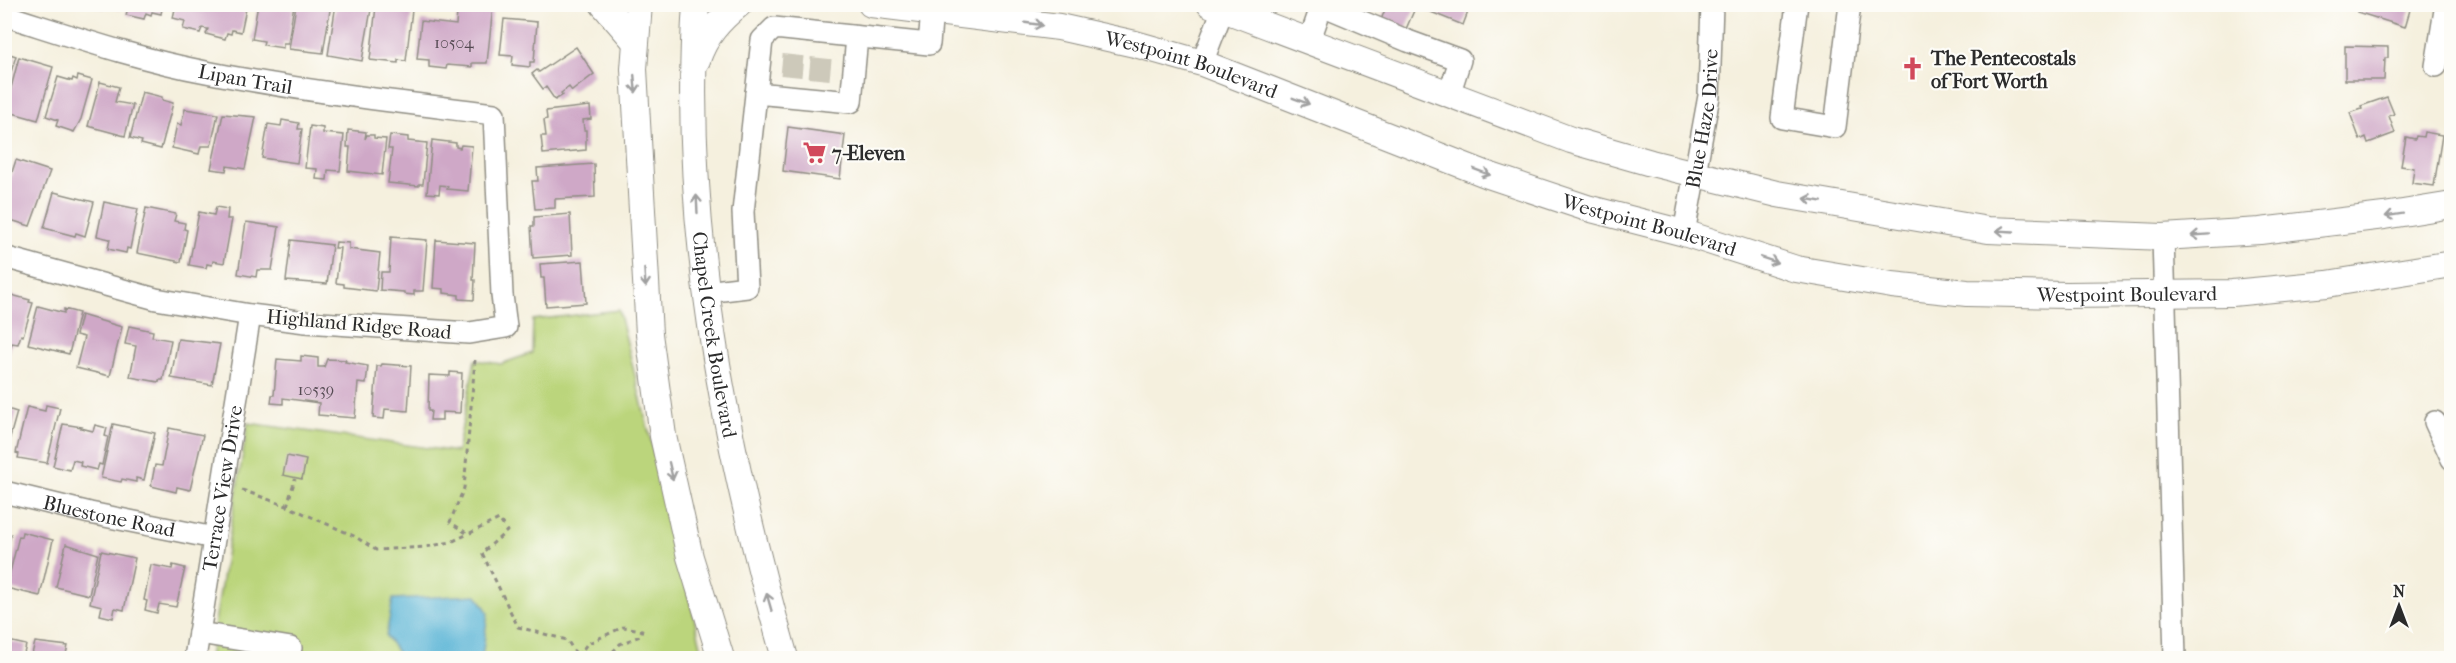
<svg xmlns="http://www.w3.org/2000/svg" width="2456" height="663" font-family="'IM FELL French Canon',serif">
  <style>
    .green { fill: #bbd57b; stroke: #738053; stroke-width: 1.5 }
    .water { fill: #58b4d6; stroke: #427080; stroke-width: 1.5 }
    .building { fill: #cfa8c7 }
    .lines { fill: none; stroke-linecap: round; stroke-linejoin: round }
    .minor-tunnel { stroke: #cdc9ba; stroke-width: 21; stroke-dasharray: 21 10; stroke-linecap: butt }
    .minor-casing { stroke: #908e84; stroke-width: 24 }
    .major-casing { stroke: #908e84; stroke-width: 28 }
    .path { stroke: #908e84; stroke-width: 3; stroke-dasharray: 4.5 4.5; stroke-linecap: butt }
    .minor { stroke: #fff; stroke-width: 21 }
    .major { stroke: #fff; stroke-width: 26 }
    .oneway { stroke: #a0a0a0 }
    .labels { text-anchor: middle; stroke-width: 4.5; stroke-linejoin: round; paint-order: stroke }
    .number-label { font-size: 16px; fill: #544a52 }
    .poi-label { font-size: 20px; font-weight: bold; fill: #2b2b2b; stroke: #fdfcf7; text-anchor: start }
    .street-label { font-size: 20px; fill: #2b2b2b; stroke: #fdfcf7 }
  </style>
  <rect width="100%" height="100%" fill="#fdfcf7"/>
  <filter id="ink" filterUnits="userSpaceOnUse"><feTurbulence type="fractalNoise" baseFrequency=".0167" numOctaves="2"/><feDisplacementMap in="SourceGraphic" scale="12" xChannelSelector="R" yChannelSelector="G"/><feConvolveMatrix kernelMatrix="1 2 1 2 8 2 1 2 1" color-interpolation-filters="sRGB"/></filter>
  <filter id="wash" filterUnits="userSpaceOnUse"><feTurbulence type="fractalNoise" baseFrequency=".008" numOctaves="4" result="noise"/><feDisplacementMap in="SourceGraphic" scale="24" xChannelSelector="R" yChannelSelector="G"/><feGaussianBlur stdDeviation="1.35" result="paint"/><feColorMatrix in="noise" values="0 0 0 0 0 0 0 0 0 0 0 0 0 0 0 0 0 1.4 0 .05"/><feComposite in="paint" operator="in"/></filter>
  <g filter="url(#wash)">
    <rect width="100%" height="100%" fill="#f5f0de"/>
    <path class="green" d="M619 310 704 658H209L248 423 457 452 475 360 501 364 532 353 533 320Z"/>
    <path class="water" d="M477 595 488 612 482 658H401L386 636 393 599Z"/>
    <g id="blocks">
      <path class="building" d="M103 4H121L120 10 104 6 103 9 90 5Z
        M129 4H163L161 14 152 12 151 15 146 13 144 19 126 15Z
        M176 4H247L241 32 232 30 231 34 227 33 225 39 206 34 208 29 202 28 200 33 183 29 185 21 173 18Z
        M258 4H294L288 43H283V48L263 45 264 41 252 39Z
        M318 4H331L323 53 289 49 296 5 317 8Z
        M336 4H372L362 61 328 55Z
        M470 4 493 6 487 63H472V67L447 65 446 69 429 67V60L417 59 421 21 456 25 457 12 469 13Z
        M1387 4H1471L1463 25 1416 6 1406 29 1381 20Z
        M2359 4H2406L2405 8 2410 10 2405 27 2357 12Z
        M376 6 412 10 406 61 398 60V63L370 60Z
        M504 19 537 22 534 62H530V67L512 65 513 56 500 55Z
        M2345 46 2388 47V58H2385L2384 80H2345Z
        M576 47 594 74 572 91 569 87 561 93 563 95 555 100 546 87 543 89 532 74 537 70 539 72Z
        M4 52 16 56 5 91H4Z
        M19 57 53 67 38 120 5 111Z
        M78 76 92 80 81 119 74 132 56 126 58 120 46 116 58 77 72 81 73 78 77 80Z
        M100 82 119 87 115 102 133 105 125 136 88 126Z
        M142 92 162 97V100L173 103 161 149 141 144 142 141 130 138Z
        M2387 97 2394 114 2389 116 2395 133 2368 143 2366 137 2360 140 2350 113 2362 109 2361 106Z
        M590 106 591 119 583 120 584 130H586V150L543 154 541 136H546L544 120 547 119 546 111Z
        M185 109 218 114 211 146H201L199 154 172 148 177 124 181 125Z
        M223 114 256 117 245 169 227 166 226 171 211 169Z
        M282 120 299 123 298 129H302L297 163 262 158 268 124 281 126Z
        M310 126 323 128V133L344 135 340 171 328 170 327 180 316 179 317 169 305 168Z
        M788 127 845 135 840 179 783 171Z
        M348 130 366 132 365 139 367 135H374V138L386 139 382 175 348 171 350 147H347Z
        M2424 132 2442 135 2434 186 2412 183 2414 168 2401 166 2406 137 2415 139 2416 136 2423 137Z
        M390 135 408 137V141L427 143 423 184H419V186L388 183 392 149H388Z
        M432 140 456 143V147L460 148 461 145 472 146 468 191 447 189 448 186 440 185 439 194 427 193Z
        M4 153 10 155 5 172H4Z
        M16 160 50 171 30 226 4 218V196Z
        M594 164 595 197 555 199V208L535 209 532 181H538L537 168Z
        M54 192 94 202 85 236 76 233 75 236 44 228Z
        M104 202 138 209 130 249 127 248 126 253 108 249 110 239 97 236Z
        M216 207 228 209 227 219H232L224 263 213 261 212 265 207 264 206 268 189 265 199 212 214 215Z
        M146 208 176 214 174 221 185 223 184 229 187 230 181 262 137 253Z
        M570 214 572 255 533 258 531 226H534V217Z
        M246 222 279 227 272 270H257L256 277 238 274Z
        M391 237 427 240 423 291H414V295L404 294V292L380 290 381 272H389Z
        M291 240 332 245 327 284 286 281Z
        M436 240 475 243 473 280H475L474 300 459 299V295L444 293V289L433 288Z
        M336 242 349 243V249L380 253 376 291 344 287V284L336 283 340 248H335Z
        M583 261 586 303 546 306 544 278H541L540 264Z
        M4 293 30 300 29 302 33 303 23 336 21 335 18 344 12 343 9 353 4 352Z
        M38 306 64 313V309L79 313 69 354 28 344Z
        M81 315 122 327 110 376 76 368 84 337 76 335Z
        M129 326 153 331 152 337 171 340 163 380H159V382L130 377 136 346 125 344Z
        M178 339 220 344 212 385 171 378Z
        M301 356 318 358V367H324L327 359 346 360 345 362 368 366 366 384 358 383 355 418 318 415 319 403 283 398V404L271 403 272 395H274L277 359 301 361Z
        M382 364 411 366 408 411 385 409 384 419 373 418 377 366H381Z
        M450 372 462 373 460 413 442 412V420H430L431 411H428L429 375 450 376Z
        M46 405 60 408 47 463 18 458 19 454 16 453 27 407 45 411Z
        M4 408 17 412 5 455H4Z
        M63 424 82 427 81 428 93 431 95 425 107 428 105 436 108 437 102 465 99 464 97 470 80 466 81 462 73 460 70 470 53 466Z
        M113 424 155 433 144 480 136 478V482L122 479 121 482 101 478Z
        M169 428 203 435 190 490 177 487 176 492 151 486 155 465 162 466Z
        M287 456 306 460 302 479 283 475Z
        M22 532 53 540 40 596 6 588 19 536 21 537Z
        M4 533 11 534 5 557H4Z
        M66 544 98 554 89 595 56 587Z
        M101 551 135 558 124 610 115 608 113 618 100 615 102 606 90 603Z
        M151 565 172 569 173 565 185 568 176 607 159 604 157 613 145 610 147 601 144 600Z
        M4 640 26 645 23 658H4Z
        M35 642 68 646 65 658H31Z"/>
    </g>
  </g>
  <g filter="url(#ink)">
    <use href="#blocks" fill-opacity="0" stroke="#908e84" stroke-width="1.5"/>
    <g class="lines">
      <path class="minor-tunnel" d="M791 76 794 46
        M819 79 822 50"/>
      <defs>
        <g id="minor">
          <path d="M1797 4 1782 118 1835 127 1850 4"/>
          <path id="s1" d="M4 15C71 36 137 59 206 72 301 91 398 102 494 114L502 295 506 327 469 333 306 322 250 315 156 299 4 257"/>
          <path d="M1309 42 1322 5 1408 41 1460 60 1449 95"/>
          <path d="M1202 63 1223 9"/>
          <path d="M2436 66 2446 4"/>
          <path d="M756 93 851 102 857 37"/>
          <path id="s2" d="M1684 233 1709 96 1712 4"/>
          <path d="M2163 237 2175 658"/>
          <path d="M706 292 747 287 743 212 762 40 774 28 929 44 932 11"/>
          <path d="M2435 422 2452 459"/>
          <path id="s3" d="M4 492 90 513 214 538"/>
          <path d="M199 633 291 648"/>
          <path id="s4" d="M195 658 250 315"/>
        </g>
        <g id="major">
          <path d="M603 4 635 41"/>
          <path d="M639 4 634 69 649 334 663 436 690 557 721 658"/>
          <path id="s5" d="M696 4C681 226 725 447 785 658"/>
          <path id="s6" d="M871 4 1059 27 1135 44 1202 63 1488 175 1587 208 1684 233 1796 269 1892 285 1967 293 2067 295 2232 293 2327 284 2452 264"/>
          <path d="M1210 4 1571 140 1651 163 1777 194 1988 230 2163 237 2260 231 2384 216 2452 205"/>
          <path d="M697 60C705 36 719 20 739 4"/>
        </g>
      </defs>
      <use href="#minor" class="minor-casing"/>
      <use href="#major" class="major-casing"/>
      <path class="path" d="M475 360 464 488 450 522 468 534 499 519 507 531 482 553 518 627 567 640 578 657
        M242 490 287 506 354 536 376 550 426 547 451 542 468 534
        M287 506 295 479
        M578 656 587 644 623 627 642 630 640 636 620 644 607 658"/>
      <use href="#minor" class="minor"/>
      <use href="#major" class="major"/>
    </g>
    <defs><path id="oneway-shaft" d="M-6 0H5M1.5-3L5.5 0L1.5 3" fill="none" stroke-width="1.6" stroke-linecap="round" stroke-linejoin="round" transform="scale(1.5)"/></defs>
    <g class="oneway">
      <use href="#oneway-shaft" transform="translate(1034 24) rotate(8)"/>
      <use href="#oneway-shaft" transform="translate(635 84) rotate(85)"/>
      <use href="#oneway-shaft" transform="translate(1301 101) rotate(21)"/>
      <use href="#oneway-shaft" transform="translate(1482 172) rotate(21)"/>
      <use href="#oneway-shaft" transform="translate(1813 200) rotate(-170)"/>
      <use href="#oneway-shaft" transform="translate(697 204) rotate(-93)"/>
      <use href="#oneway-shaft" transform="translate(2394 215) rotate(171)"/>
      <use href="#oneway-shaft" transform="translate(2005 231) rotate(-177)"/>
      <use href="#oneway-shaft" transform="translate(2200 235) rotate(176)"/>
      <use href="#oneway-shaft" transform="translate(1769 260) rotate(18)"/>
      <use href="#oneway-shaft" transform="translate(645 278) rotate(86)"/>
      <use href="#oneway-shaft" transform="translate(671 471) rotate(77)"/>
      <use href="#oneway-shaft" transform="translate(769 602) rotate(-106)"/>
    </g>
  </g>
  <defs>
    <symbol id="church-bare" viewBox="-9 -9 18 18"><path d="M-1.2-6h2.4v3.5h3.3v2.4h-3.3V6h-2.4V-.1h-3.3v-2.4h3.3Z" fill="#d1495b" stroke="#fdfcf7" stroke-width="2.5" paint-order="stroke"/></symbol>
    <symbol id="supermarket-bare" viewBox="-9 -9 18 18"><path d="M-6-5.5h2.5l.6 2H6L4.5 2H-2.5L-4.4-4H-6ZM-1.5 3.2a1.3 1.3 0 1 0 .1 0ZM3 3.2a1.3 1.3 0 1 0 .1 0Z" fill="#d1495b" stroke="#fdfcf7" stroke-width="2.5" paint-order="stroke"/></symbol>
  </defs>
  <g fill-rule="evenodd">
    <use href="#church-bare" x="1896" y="52" width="33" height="33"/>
    <use href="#supermarket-bare" x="798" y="136" width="33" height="33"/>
  </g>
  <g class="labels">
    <g class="number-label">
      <text x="454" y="48">10504</text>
      <text x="316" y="395">10539</text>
    </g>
    <g class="poi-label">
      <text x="1931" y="65">The Pentecostals<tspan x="1931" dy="23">of Fort Worth</tspan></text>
      <text x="832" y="160">7-Eleven</text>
    </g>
    <g class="street-label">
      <text dy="7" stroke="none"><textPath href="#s6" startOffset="327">Westpoint Boulevard</textPath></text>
      <text dy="7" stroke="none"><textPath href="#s1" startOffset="250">Lipan Trail</textPath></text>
      <text dy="7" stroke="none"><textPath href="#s2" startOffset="116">Blue Haze Drive</textPath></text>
      <text dy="7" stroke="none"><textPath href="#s6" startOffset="813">Westpoint Boulevard</textPath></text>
      <text dy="7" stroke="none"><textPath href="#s6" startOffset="1299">Westpoint Boulevard</textPath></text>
      <text transform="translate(359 324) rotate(5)" y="7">Highland Ridge Road</text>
      <text dy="7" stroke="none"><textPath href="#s5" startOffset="332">Chapel Creek Boulevard</textPath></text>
      <text dy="7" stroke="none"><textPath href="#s4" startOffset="172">Terrace View Drive</textPath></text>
      <text dy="7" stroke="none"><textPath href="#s3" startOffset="108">Bluestone Road</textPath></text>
    </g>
  </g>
  <rect width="2456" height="663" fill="none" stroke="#fdfcf7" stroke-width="24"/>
  <g transform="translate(2399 606)" stroke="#fdfcf7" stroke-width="4.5" paint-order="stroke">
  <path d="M0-4.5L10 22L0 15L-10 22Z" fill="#2b2b2b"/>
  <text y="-9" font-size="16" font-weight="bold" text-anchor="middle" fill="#2b2b2b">N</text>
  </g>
</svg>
